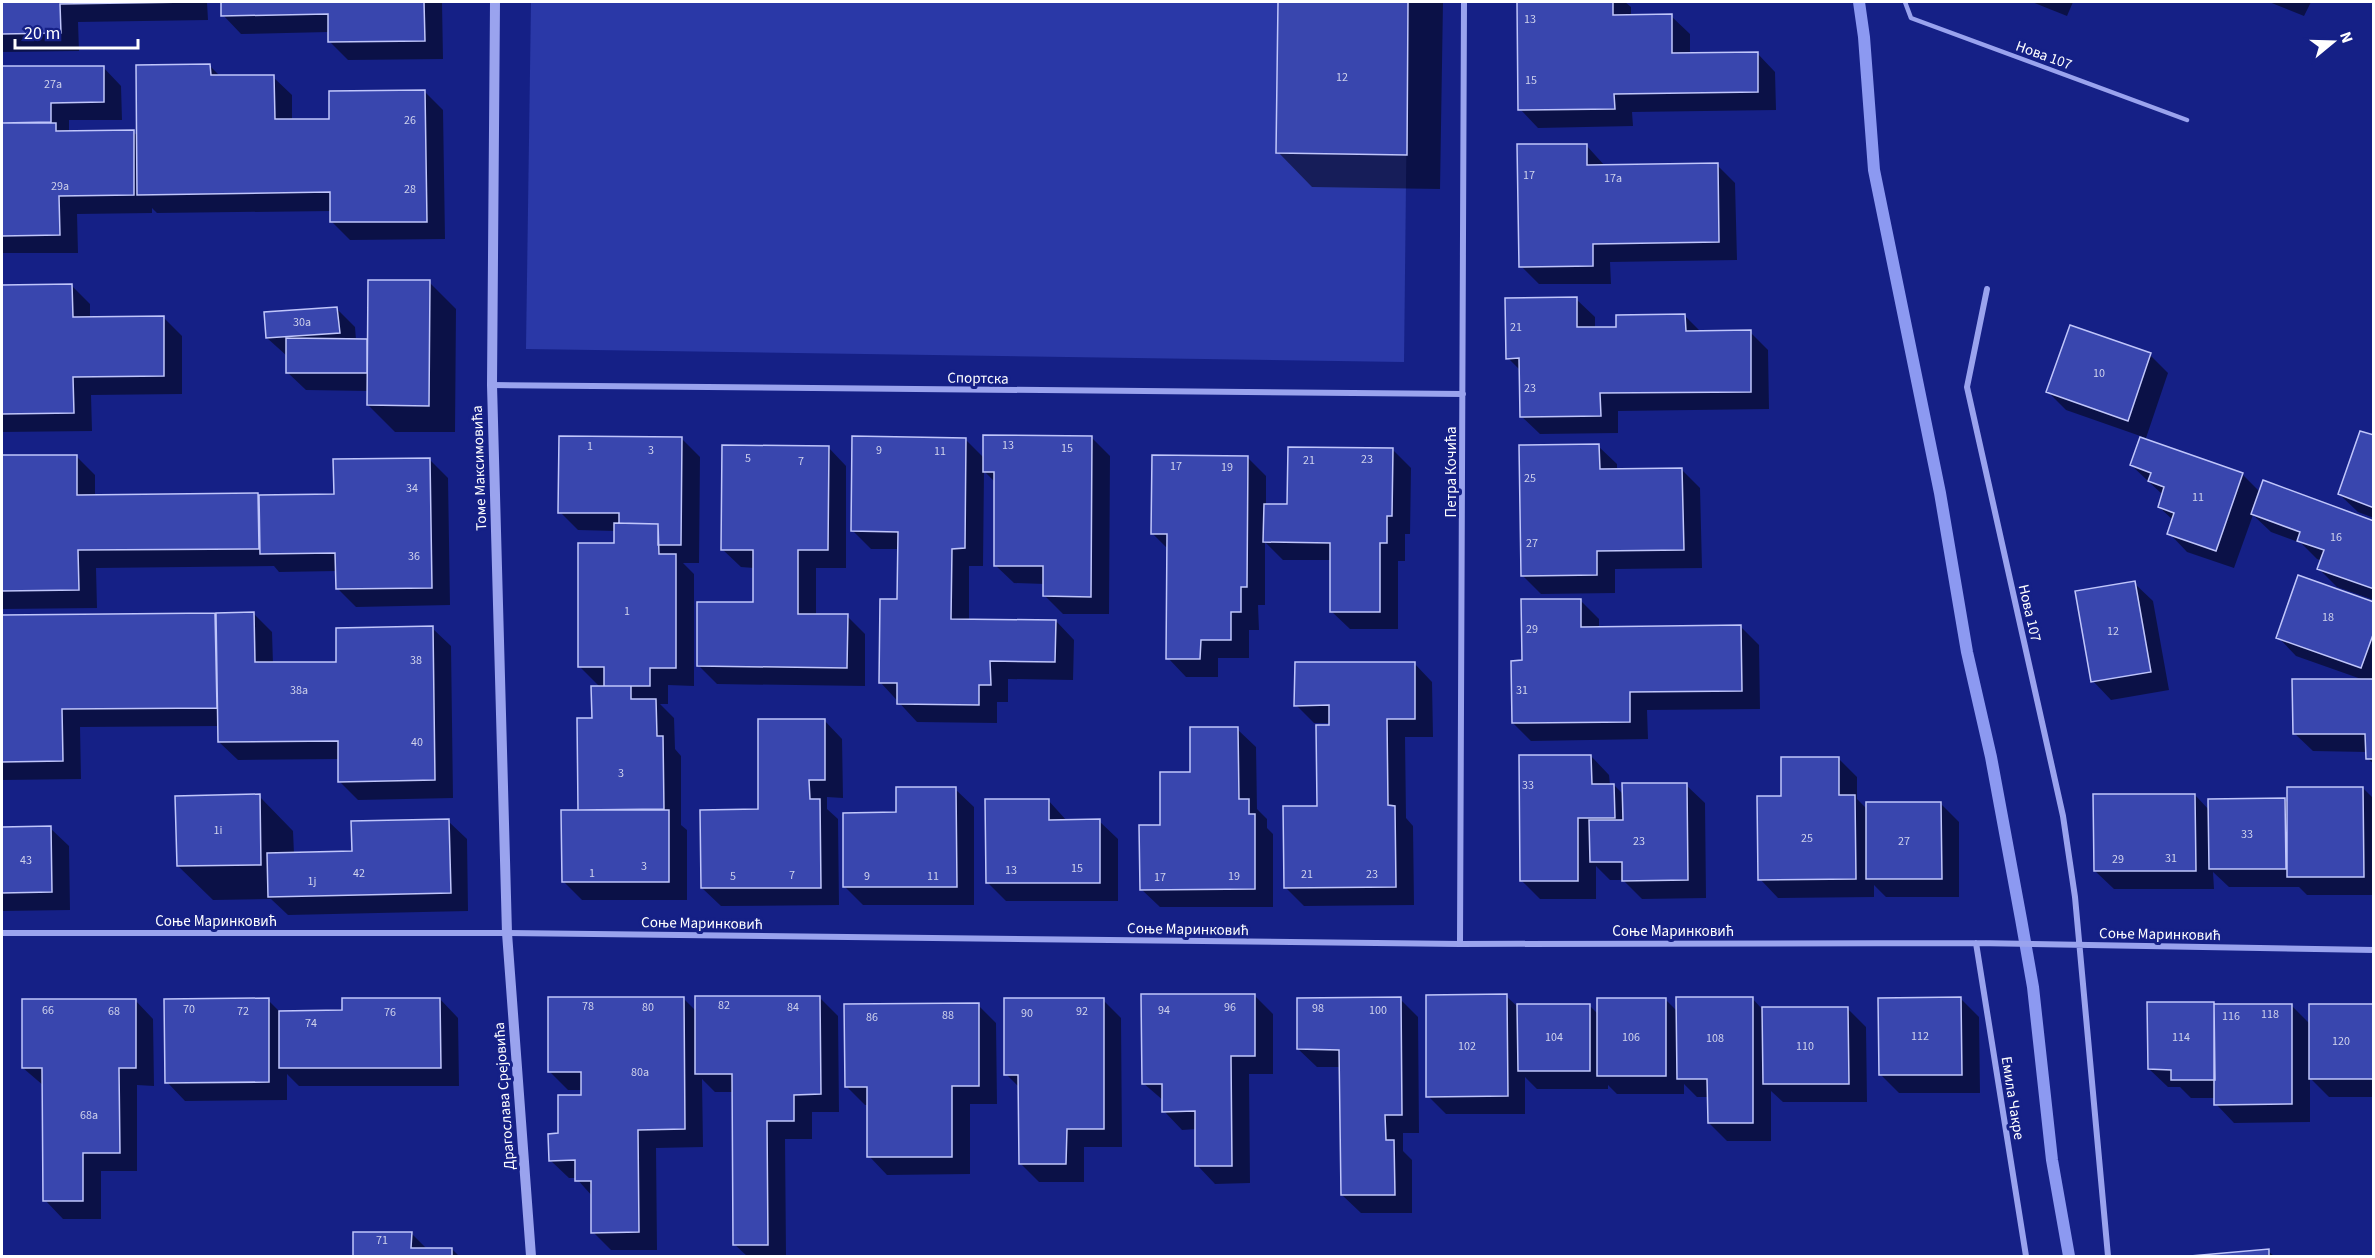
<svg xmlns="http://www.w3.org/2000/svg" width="2375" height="1258" font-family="'Source Sans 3',sans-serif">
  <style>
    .green { fill: #2a38a7 }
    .shadow { fill: #0007 }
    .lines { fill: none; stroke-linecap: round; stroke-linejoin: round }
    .stream { stroke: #8c99f1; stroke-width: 12 }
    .building { fill: #3946ae; stroke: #c0c6fb; stroke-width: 1.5 }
    .service { stroke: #9aa3ee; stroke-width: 4.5 }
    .minor { stroke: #9aa3ee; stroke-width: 6 }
    .tertiary { stroke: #9aa3ee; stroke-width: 10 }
    .labels { text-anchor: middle; stroke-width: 6; stroke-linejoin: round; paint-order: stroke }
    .number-label { font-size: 12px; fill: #ced1eb }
    .street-label { font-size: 15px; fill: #fff; stroke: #152086 }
  </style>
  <rect width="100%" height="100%" fill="#152086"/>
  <path class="green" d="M531 2H1408L1404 362 526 349Z"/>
  <path class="shadow" d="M2 2H207L208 20 78 22 79 51 2 52Z
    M222 2H442L443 59 348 60 330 42 329 32 241 34 223 15Z
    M1280 2H1443L1440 189 1312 187 1278 152Z
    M1519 2H1625L1631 7V16H1671L1690 34V54L1757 53 1775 72 1776 110 1632 112 1633 126 1538 128 1520 109Z
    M2032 2H2073L2067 16Z
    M2269 2H2311L2304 16Z
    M210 66 221 77H273L292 95V120H331L425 92 443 110 445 239 350 240 332 222V211L157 213 152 208V213L77 214 78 253H2V68L103 67 121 86 122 120H69V132L133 131 138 137Z
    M1586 145 1605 166 1717 165 1735 183 1737 260 1610 262 1611 284H1539L1521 266Z
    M429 282 456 309 455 432H395L368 405V391L306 390 287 372V356L267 338 337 309 355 327 356 340H366L369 343Z
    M2 286H72L90 304V318L163 317 182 336V394L91 395 92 431 2 432Z
    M1576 299 1595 317V329H1617L1685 316 1701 332H1750L1768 350 1769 409 1618 411V433L1540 434 1521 416V371L1508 358Z
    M2150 355 2168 373 2146 438 2066 410 2048 392Z
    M1091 437 1110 456 1109 614H1063L1045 596V584L1014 583 995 565V482L984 471 983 566H969V620L1056 621 1074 640 1073 680 1008 679V702H997V723L917 722 881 683 899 601V549H871L853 531 965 439 984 458Z
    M2374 437V518L2358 512 2339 494Z
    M682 439 700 457 699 563H683L694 574V686L668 685V704H660L674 718 675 749 681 756V825L687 830V900H582L563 881 580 811 579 720 593 719 600 687 579 666 615 544V531L578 530 560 512Z
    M2140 439 2243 475 2260 492 2374 522V600L2337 587 2319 569 2322 561 2317 559 2301 543 2271 532 2253 515 2234 568 2187 552 2169 533 2173 520 2159 507 2163 495 2131 465Z
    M1598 446 1617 464V470L1681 469 1700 488 1702 568 1615 569V593L1541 594 1523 576Z
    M828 447 846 466V568H816V615L847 616 865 634V686L717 684 699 666 754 603V568L741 567 722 549Z
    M1392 449 1411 468 1410 534H1405V561H1398V629H1350L1331 611 1332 560H1283L1265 542V605H1258L1259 630H1249V658H1218V677H1186L1168 658V549L1153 534 1247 457 1266 476V506H1289Z
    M76 456 95 475V496L335 495 430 460 448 478 450 605 356 607 337 588V571L279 572 274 566 96 568 97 608 2 609V457Z
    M2134 583 2153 601 2169 690 2111 700 2093 681Z
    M1580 600 1599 619V628L1741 627 1759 645 1760 709 1647 710 1648 739 1531 741 1513 723 1524 662Z
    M2374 604V764L2367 758V752L2313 751 2294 733 2364 680 2296 656 2278 637Z
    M254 614 272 632 273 664 338 663 432 628 451 646 453 798 358 800 339 781V759L238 760 219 742V726L80 727 81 779 2 780V617Z
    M1414 663 1432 682 1433 737H1405L1406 818 1413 826 1414 905 1304 906 1285 887 1318 807 1330 723H1314L1296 705Z
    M824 720 842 739 843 798 827 797V809L838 819 839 905 721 906 702 888Z
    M1237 729 1256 747 1257 809 1267 819V828L1273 834V907H1160L1141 889 1161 827 1191 774Z
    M1591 756 1609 775 1610 785H1614L1624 795 1686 785 1705 803 1706 898 1642 899 1623 880H1610L1596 866V899H1540L1521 880Z
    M1838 758 1857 777V799L1867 809 1940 803 1959 822V897H1886L1874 885V897L1778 898 1760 879 1783 797Z
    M2363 788 2374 799V895H2307L2299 887H2229L2213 872 2214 889H2114L2095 871 2195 795 2210 811 2285 800 2289 804Z
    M955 789 974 807V905H863L845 887 897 814Z
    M259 796 293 831 294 854 353 852 448 821 467 839 468 911 288 915 271 899 213 900 178 866Z
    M1048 800 1067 821H1099L1118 839V901H1006L988 883Z
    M2 828H50L69 846 70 910 2 911Z
    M1254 995 1273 1014V1074H1249L1250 1183 1215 1184 1197 1165V1129L1182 1130 1164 1111V1101L1143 1083Z
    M1506 996 1519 1008 1589 1005 1598 1014 1665 999 1678 1012 1752 998 1762 1009H1848L1866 1027 1867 1102H1783L1771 1091V1141H1727L1709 1123V1097H1697L1684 1084V1094H1617L1608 1085V1089H1537L1525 1077V1114H1446L1428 1096Z
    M819 997 838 1016 839 1112H812V1139H785L786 1256H747L734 1244 733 1092H715L702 1079 703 1147 656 1148 657 1250H611L593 1232V1197L576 1178H569L550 1160 560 1135 583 1097V1090H568L550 1072 683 998 696 1011Z
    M440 999 458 1018 459 1086H299L287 1074V1100L185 1101 167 1082 268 1000 280 1012H344Z
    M1400 999 1418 1017 1419 1133H1403V1151L1412 1160V1213H1361L1342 1195 1341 1067H1317L1298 1049Z
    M1961 999 1979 1017 1980 1093H1899L1880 1074Z
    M135 1000 153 1019 154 1086 137 1085V1171H101V1219H63L45 1200 44 1086 23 1068Z
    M1103 1000 1121 1018 1122 1147H1084V1182H1039L1020 1163V1088L1006 1074Z
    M978 1005 996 1023 997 1104H970V1174L887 1175 869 1156V1105H865L846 1086Z
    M2291 1005 2311 1025 2374 1005V1097H2329L2310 1078V1122L2234 1123 2216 1104V1098H2191L2180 1087H2168L2149 1069Z
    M355 1233H411L427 1249H452L459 1256H355Z
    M2268 1251 2274 1256H2202Z"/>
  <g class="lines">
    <path class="stream" d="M1859 2 1864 37 1874 170 1940 493 1967 652 1991 757 2021 919 2033 987 2052 1160 2069 1256"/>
  </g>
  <path class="building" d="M2 2H190L60 4 61 33 2 34Z
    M221 2H424L425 41 328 42V14L221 16Z
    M1278 2H1408L1407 155 1276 153Z
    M1517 2H1613V15L1672 14V53L1758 52V92L1614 94 1615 109 1518 110Z
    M210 64 211 75H274L275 119H329V91L425 90 427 222H330V192L137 195 136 65Z
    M2 66H104V102L51 103V122L2 123Z
    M2 123H56V131L134 130V195L59 196 60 235 2 236Z
    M1517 144H1587V165L1718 163 1719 242 1593 244V266L1519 267Z
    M368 280H430L429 406 367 405Z
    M72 284 73 317 164 316V376L73 377 74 413 2 414V285Z
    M1577 297V327H1616V315L1685 314 1686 331 1751 330V392L1600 393 1601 416 1520 417 1519 358 1506 359 1505 298Z
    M337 307 340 333 266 338 264 312Z
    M2070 325 2151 353 2128 421 2046 392Z
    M286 338 367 339V373H286Z
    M2360 431 2374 435V508L2338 494Z
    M983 435 1092 436 1091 597 1043 596V566H994V472H983Z
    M559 436 682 437 681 545H658V524L619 523V513H558Z
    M852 436 966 438 965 548 952 549 951 619 1056 620 1055 662 990 661 991 685H979V705L897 704V683H879L880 599H897L898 532 851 531Z
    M2140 437 2243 473 2216 551 2167 534 2174 513 2158 507 2164 487 2148 481 2151 473 2130 465Z
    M1599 444 1600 469 1682 468 1684 550 1597 551V575L1521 576 1519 445Z
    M722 445 829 446 828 550H798V614H848L847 668 697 666V602H753V550H721Z
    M1288 447 1393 448 1392 516H1387V543H1380V612H1330V543L1263 542 1264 504H1287Z
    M2 455H77V495L258 493 259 549 78 550 79 590 2 591Z
    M1152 455 1248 456 1247 587H1241V612H1231V640H1201L1200 659H1166L1167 534H1151Z
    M430 458 432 588 336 589 335 553 260 554 259 495 334 494 333 459Z
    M2263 480 2374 521V589L2317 569 2324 550 2297 541 2300 532 2251 514Z
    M614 523 658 524 659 554H676V668H650V686H604V667H578V543H614Z
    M2298 575 2374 602V632L2361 668 2276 638Z
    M2135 581 2151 672 2091 682 2075 591Z
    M1521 599H1581V627L1741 625 1742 691 1630 692V722L1512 723 1511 661 1522 660Z
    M254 612 255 662H336V628L433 626 435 780 338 782V741L218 742 216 613Z
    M215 613 217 708 62 709 63 761 2 762V615Z
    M1295 662H1415V719H1387L1388 805 1395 806 1396 887 1284 888 1283 806H1317L1316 725H1329V705L1294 706Z
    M2292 679H2374V759H2366L2365 734H2293Z
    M591 686H631V699H656L657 736H663L664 809 578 810 577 718H592Z
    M758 719H825V780H809L810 799H820L821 888H701L700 810 758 809Z
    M1190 727H1238L1239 799H1249V814H1255V889L1140 890 1139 825H1160V772H1190Z
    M1519 755H1591L1592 784H1614L1615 818H1578V881H1520Z
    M1781 757H1839V795H1855L1856 879 1758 880 1757 796H1781Z
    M1622 783H1687L1688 880 1622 881V862H1590L1589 820H1623Z
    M896 787H956L957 887H843V813L896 812Z
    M2287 787H2363L2364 877H2287Z
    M260 794 261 865 177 866 175 796Z
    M2093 794H2195L2196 871H2094Z
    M2285 798 2286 869H2209L2208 799Z
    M985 799H1049V820L1100 819V883H986Z
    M1866 802H1941L1942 879H1866Z
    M561 810H669V882H562Z
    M449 819 451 893 268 897 267 853 352 851 351 821Z
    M51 826 52 892 2 893V827Z
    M1141 994H1255V1056H1231L1232 1166H1195V1111L1162 1112V1084H1142Z
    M1507 994 1508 1096 1426 1097V995Z
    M695 996H820L821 1094 794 1095V1121H767L768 1245H733L732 1074H695Z
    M548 997H684L685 1129 638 1130 639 1232 591 1233V1181H575V1160L549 1161 548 1134 558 1133V1095H581V1072H548Z
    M1401 997 1402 1115H1385L1386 1140H1394L1395 1195H1341L1339 1050 1297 1049V998Z
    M1676 997H1753V1123H1708L1707 1079H1677Z
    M1961 997 1962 1075H1879L1878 998Z
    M269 998V1082L165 1083 164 999Z
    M342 998H440L441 1068H279V1011L342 1010Z
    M1004 998H1104V1129H1067L1066 1164H1019L1018 1075H1004Z
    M1597 998H1666V1076H1597Z
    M22 999H136V1068H119L120 1153H83V1201H43L42 1068H22Z
    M2147 1002H2214L2215 1080H2171V1070L2148 1069Z
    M979 1003V1086H952V1157H867V1087H845L844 1004Z
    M1517 1004H1590V1071H1518Z
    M2214 1004H2292V1104L2214 1105Z
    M2309 1004H2374V1079H2309Z
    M1762 1007H1848L1849 1084H1763Z
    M353 1232H412L411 1248H452V1256H353Z
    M2269 1249V1256H2190Z"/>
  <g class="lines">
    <path class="service" d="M1905 2 1911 18 2187 120"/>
    <path class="minor" d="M1987 289 1967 387 2063 816 2075 897 2108 1256
      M492 385 1463 394
      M2 933H507L1460 944 1976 943 2374 950
      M1976 943 2026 1256
      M1460 944 1464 2"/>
    <path class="tertiary" d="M495 2 492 385 507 933 531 1256"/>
  </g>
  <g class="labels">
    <g class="number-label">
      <text x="1530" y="23">13</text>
      <text x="1342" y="81">12</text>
      <text x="1531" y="84">15</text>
      <text x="53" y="88">27a</text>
      <text x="410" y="124">26</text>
      <text x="1529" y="179">17</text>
      <text x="1613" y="182">17a</text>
      <text x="60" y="190">29a</text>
      <text x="410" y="193">28</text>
      <text x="302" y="326">30a</text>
      <text x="1516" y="331">21</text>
      <text x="2099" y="377">10</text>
      <text x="1530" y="392">23</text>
      <text x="1008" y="449">13</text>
      <text x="590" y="450">1</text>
      <text x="1067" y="452">15</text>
      <text x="651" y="454">3</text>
      <text x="879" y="454">9</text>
      <text x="940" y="455">11</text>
      <text x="748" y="462">5</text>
      <text x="1367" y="463">23</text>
      <text x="1309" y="464">21</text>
      <text x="801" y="465">7</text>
      <text x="1176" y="470">17</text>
      <text x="1227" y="471">19</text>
      <text x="1530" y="482">25</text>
      <text x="412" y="492">34</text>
      <text x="2198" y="501">11</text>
      <text x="2336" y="541">16</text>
      <text x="1532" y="547">27</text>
      <text x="414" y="560">36</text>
      <text x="627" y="615">1</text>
      <text x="2328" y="621">18</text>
      <text x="1532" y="633">29</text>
      <text x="2113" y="635">12</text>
      <text x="416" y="664">38</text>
      <text x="299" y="694">38a</text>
      <text x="1522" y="694">31</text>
      <text x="417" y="746">40</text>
      <text x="621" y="777">3</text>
      <text x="1528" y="789">33</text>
      <text x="218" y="834">1i</text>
      <text x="2247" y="838">33</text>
      <text x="1807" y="842">25</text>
      <text x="1639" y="845">23</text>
      <text x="1904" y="845">27</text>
      <text x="2171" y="862">31</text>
      <text x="2118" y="863">29</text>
      <text x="26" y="864">43</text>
      <text x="644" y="870">3</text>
      <text x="1077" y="872">15</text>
      <text x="1011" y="874">13</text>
      <text x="359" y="877">42</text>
      <text x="592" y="877">1</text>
      <text x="1307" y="878">21</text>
      <text x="1372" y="878">23</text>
      <text x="792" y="879">7</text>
      <text x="733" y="880">5</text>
      <text x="867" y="880">9</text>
      <text x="933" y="880">11</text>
      <text x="1234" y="880">19</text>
      <text x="1160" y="881">17</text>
      <text x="312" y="885">1j</text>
      <text x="724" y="1009">82</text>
      <text x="588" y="1010">78</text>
      <text x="648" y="1011">80</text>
      <text x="793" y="1011">84</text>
      <text x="1230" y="1011">96</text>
      <text x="1318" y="1012">98</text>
      <text x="189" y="1013">70</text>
      <text x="48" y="1014">66</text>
      <text x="1164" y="1014">94</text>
      <text x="1378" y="1014">100</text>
      <text x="114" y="1015">68</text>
      <text x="243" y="1015">72</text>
      <text x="1082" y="1015">92</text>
      <text x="390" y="1016">76</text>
      <text x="1027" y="1017">90</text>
      <text x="2270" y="1018">118</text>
      <text x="948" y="1019">88</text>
      <text x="2231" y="1020">116</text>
      <text x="872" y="1021">86</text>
      <text x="311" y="1027">74</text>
      <text x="1920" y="1040">112</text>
      <text x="1554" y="1041">104</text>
      <text x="1631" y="1041">106</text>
      <text x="2181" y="1041">114</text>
      <text x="1715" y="1042">108</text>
      <text x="2341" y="1045">120</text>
      <text x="1467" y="1050">102</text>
      <text x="1805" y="1050">110</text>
      <text x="640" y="1076">80a</text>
      <text x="89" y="1119">68a</text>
      <text x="382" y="1244">71</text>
    </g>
    <g class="street-label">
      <text transform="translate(2044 55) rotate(20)" y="5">Нова 107</text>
      <text transform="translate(978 378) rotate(1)" y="5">Спортска</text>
      <text transform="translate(479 468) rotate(-92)" y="5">Томе Максимовића</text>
      <text transform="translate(1451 472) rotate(-90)" y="5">Петра Кочића</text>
      <text transform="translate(2030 613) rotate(77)" y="5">Нова 107</text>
      <text x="216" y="926">Соње Маринковић</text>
      <text transform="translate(702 923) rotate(1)" y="5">Соње Маринковић</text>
      <text transform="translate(1188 929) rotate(1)" y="5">Соње Маринковић</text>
      <text x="1673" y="936">Соње Маринковић</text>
      <text transform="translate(2160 934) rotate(1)" y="5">Соње Маринковић</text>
      <text transform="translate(504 1096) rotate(-94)" y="5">Драгослава Срејовића</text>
      <text transform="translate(2013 1098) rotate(81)" y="5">Емила Чакре</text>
    </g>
  </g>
  <rect width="2375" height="1258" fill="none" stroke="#ffffff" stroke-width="6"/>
  <g transform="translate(2333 42) rotate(71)" stroke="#152086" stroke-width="4.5" paint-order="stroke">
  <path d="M0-4.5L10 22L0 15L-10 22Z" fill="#ffffff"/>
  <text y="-9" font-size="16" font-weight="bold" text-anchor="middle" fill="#ffffff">N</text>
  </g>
  <path d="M15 39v9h123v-9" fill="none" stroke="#ffffff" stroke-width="3"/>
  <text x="24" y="39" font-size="18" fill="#ffffff" stroke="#152086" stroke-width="4.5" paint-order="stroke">20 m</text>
</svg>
